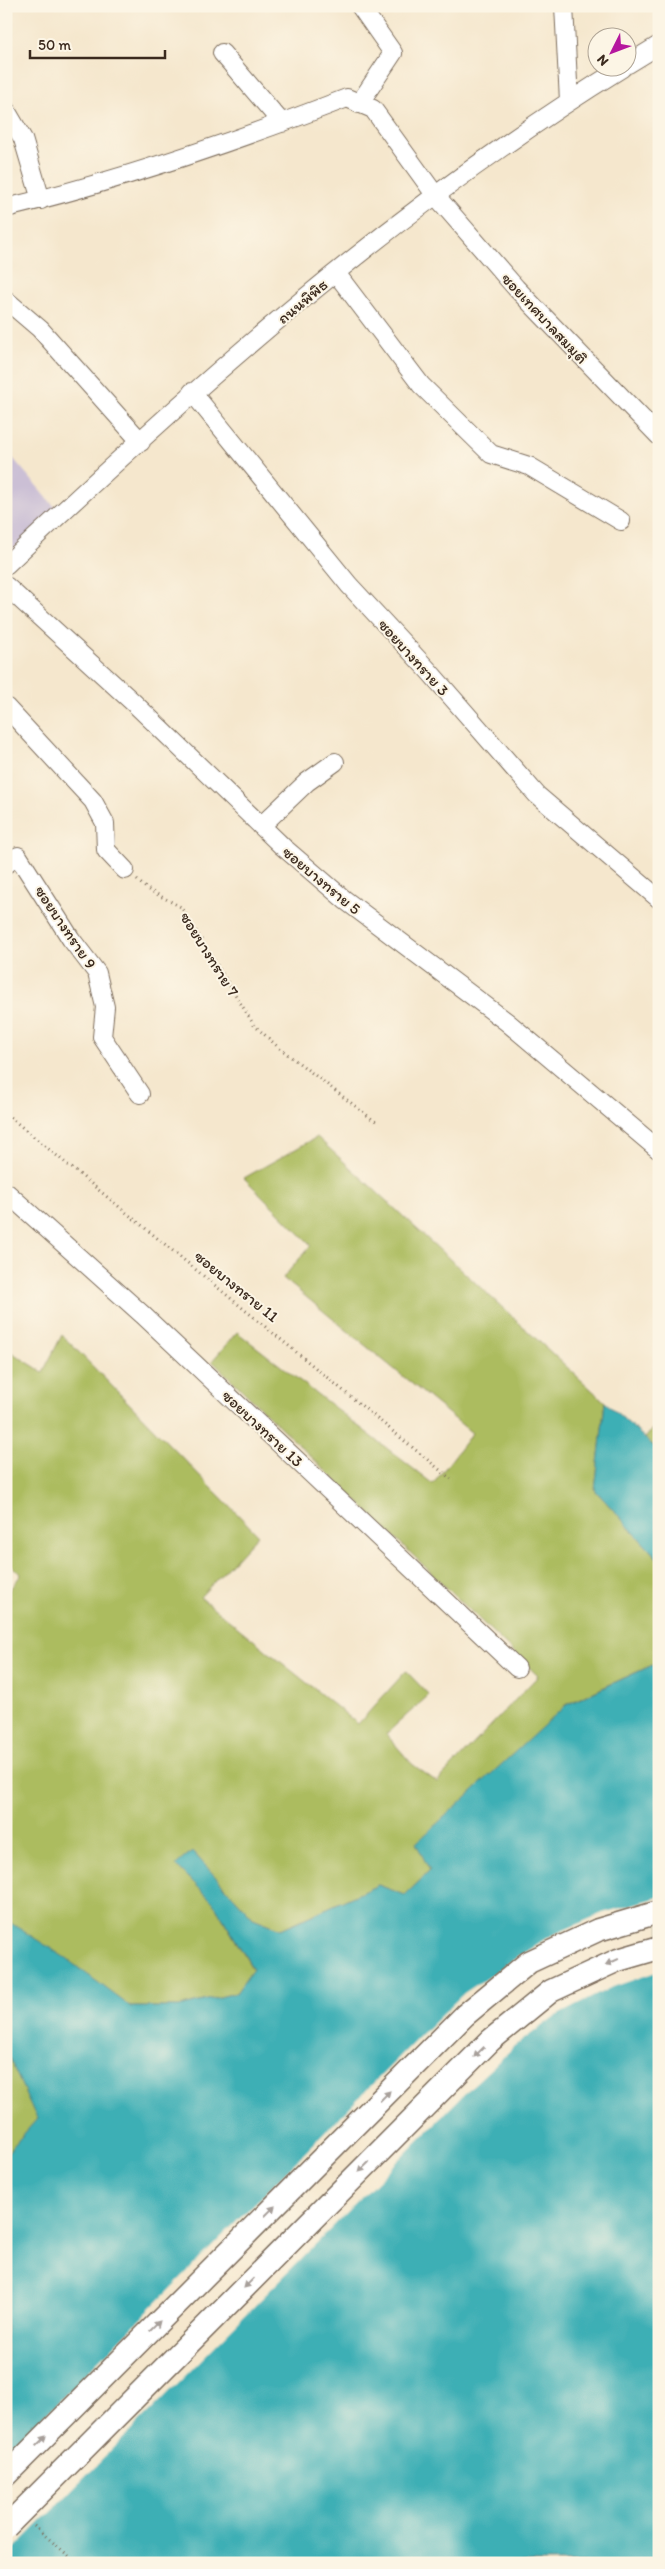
<svg xmlns="http://www.w3.org/2000/svg" width="665" height="2569" font-family="Itim,'Playpen Sans Thai',sans-serif">
  <style>
    .industrial { fill: #cbbfd5 }
    .green { fill: #acbc5f; stroke: #74733e }
    .water { fill: #3dafb5; stroke: #3c6c6a }
    .pier { fill: #f5e7cd }
    .lines { fill: none; stroke-linecap: round; stroke-linejoin: round }
    .minor-casing { stroke: #7c6c5b; stroke-width: 20 }
    .major-casing { stroke: #7c6c5b; stroke-width: 25 }
    .path { stroke: #7c6c5b; stroke-width: 3; stroke-dasharray: 1 4; stroke-linecap: butt }
    .minor { stroke: #fff; stroke-width: 18 }
    .major { stroke: #fff; stroke-width: 22 }
    .major-bridge-casing { stroke: #7c6c5b; stroke-width: 25; stroke-linecap: butt }
    .major-bridge { stroke: #fff; stroke-width: 22 }
    .oneway { fill: #a79f9a }
    .labels { text-anchor: middle; stroke-width: 4; stroke-linejoin: round; paint-order: stroke }
    .street-label { font-size: 16px; fill: #3b2a1e; stroke: #fcf5e5 }
  </style>
  <rect width="100%" height="100%" fill="#fcf5e5"/>
  <filter id="ink" filterUnits="userSpaceOnUse"><feTurbulence type="fractalNoise" baseFrequency=".02" numOctaves="2"/><feDisplacementMap in="SourceGraphic" scale="10" xChannelSelector="R" yChannelSelector="G"/><feConvolveMatrix kernelMatrix="1 2 1 2 8 2 1 2 1" color-interpolation-filters="sRGB"/></filter>
  <filter id="wash" filterUnits="userSpaceOnUse"><feTurbulence type="fractalNoise" baseFrequency=".0096" numOctaves="4" result="noise"/><feDisplacementMap in="SourceGraphic" scale="20" xChannelSelector="R" yChannelSelector="G"/><feGaussianBlur stdDeviation="1.12" result="paint"/><feColorMatrix in="noise" values="0 0 0 0 0 0 0 0 0 0 0 0 0 0 0 0 0 1.4 0 .05"/><feComposite in="paint" operator="in"/></filter>
  <g filter="url(#wash)">
    <rect width="100%" height="100%" fill="#f5e7cd"/>
    <path class="industrial" d="M6 450 60 513 6 555Z"/>
    <path class="green" d="M317 1137 605 1402 595 1490 659 1560V1662L565 1705 430 1871 405 1895 378 1885 281 1929 253 1918 192 1851 177 1865 213 1902 253 1970 236 1993 179 2007H131L6 1923V1594L21 1575 6 1560V1349L43 1372 62 1335 258 1535 200 1597 358 1724 406 1671 429 1695 386 1734 412 1764 437 1782 538 1676 212 1361 237 1332 433 1484 472 1433 283 1278 311 1245 244 1178Z
      M659 1422V1451L645 1438Z
      M6 2051 38 2119 6 2154Z"/>
    <path class="water" d="M605 1402 659 1451V1560L595 1490Z
      M659 1662V2563H6V2154L37 2119 6 2051V1920L64 1957 131 2007H179L236 1993 253 1969 213 1902 176 1865 192 1851 253 1918 281 1929 378 1885 405 1895 430 1871 416 1843 566 1705Z"/>
    <path class="pier" d="M659 1897V1971L610 1988 554 2017 515 2046 472 2086 6 2557V2455L422 2034 464 1993 548 1937 603 1913Z"/>
  </g>
  <g filter="url(#ink)">
    <g class="lines">
      <defs>
        <path id="minor" d="M564 6 569 101
          M222 53 282 123
          M628 64 659 45
          M359 104 393 53 360 6
          M6 110 23 139 41 200
          M6 208C122 180 236 141 347 98L373 109 436 196 516 288 659 436
          M336 273 421 385 491 454 529 466 621 521
          M6 300 40 329 141 442
          M192 392 349 585 428 670 537 795 659 899
          M6 565C198 383 397 207 622 68
          M6 586 135 704 282 846 345 900 507 1022 659 1150
          M6 707 93 801 105 823 106 850 125 870
          M261 826 307 782 335 762
          M6 864 18 856 71 939 97 973 105 1007 102 1037 140 1094
          M6 1192 143 1315 517 1668"/>
        <path id="major" d="M6 2475 465 2015 529 1962 598 1930 659 1912"/>
      </defs>
      <use href="#minor" class="minor-casing"/>
      <use href="#major" class="major-casing"/>
      <path class="path" d="M137 880 147 889 181 907 254 1025 278 1047 376 1122
        M6 1114 451 1479
        M34 2526 77 2563"/>
      <use href="#minor" class="minor"/>
      <use href="#major" class="major"/>
      <defs>
        <path id="major-bridge" d="M6 2527 491 2040 551 1991 618 1960 659 1948"/>
      </defs>
      <use href="#major-bridge" class="major-bridge-casing"/>
      <use href="#major-bridge" class="major-bridge"/>
    </g>
    <defs><path id="oneway-solid" d="M-6-.8H1V-3.2L6.5 0L1 3.2V.8H-6Z" transform="scale(1.25)"/></defs>
    <g class="oneway">
      <use href="#oneway-solid" transform="translate(612 1962) rotate(156)"/>
      <use href="#oneway-solid" transform="translate(479 2052) rotate(135)"/>
      <use href="#oneway-solid" transform="translate(385 2096) rotate(-45)"/>
      <use href="#oneway-solid" transform="translate(364 2167) rotate(135)"/>
      <use href="#oneway-solid" transform="translate(270 2211) rotate(-45)"/>
      <use href="#oneway-solid" transform="translate(249 2283) rotate(135)"/>
      <use href="#oneway-solid" transform="translate(155 2326) rotate(-45)"/>
      <use href="#oneway-solid" transform="translate(41 2441) rotate(-45)"/>
    </g>
  </g>
  <g class="labels">
    <g class="street-label">
      <text transform="translate(302 301) rotate(-40)" y="6">ถนนพิพิธ</text>
      <text transform="translate(545 318) rotate(47)" y="6">ซอยเทศบาลสมมุติ</text>
      <text transform="translate(414 657) rotate(48)" y="6">ซอยบางทราย 3</text>
      <text transform="translate(322 880) rotate(40)" y="6">ซอยบางทราย 5</text>
      <text transform="translate(66 927) rotate(56)" y="6">ซอยบางทราย 9</text>
      <text transform="translate(210 954) rotate(58)" y="6">ซอยบางทราย 7</text>
      <text transform="translate(237 1286) rotate(39)" y="6">ซอยบางทราย 11</text>
      <text transform="translate(263 1428) rotate(43)" y="6">ซอยบางทราย 13</text>
    </g>
  </g>
  <rect width="665" height="2569" fill="none" stroke="#fcf5e5" stroke-width="25"/>
  <g transform="translate(612 52) rotate(228)"><circle r="24" fill="#fcf5e5" stroke="#afa495"/>
  <path d="M0-4L9 19L0 12L-9 19Z" fill="#b5179e"/>
  <text y="-8" font-size="14" font-weight="bold" text-anchor="middle" fill="#3b2a1e">N</text>
  </g>
  <path d="M30 50v8h135v-8" fill="none" stroke="#3b2a1e" stroke-width="2.5"/>
  <text x="38" y="50" font-size="15" fill="#3b2a1e" stroke="#fcf5e5" stroke-width="4" paint-order="stroke">50 m</text>
</svg>
